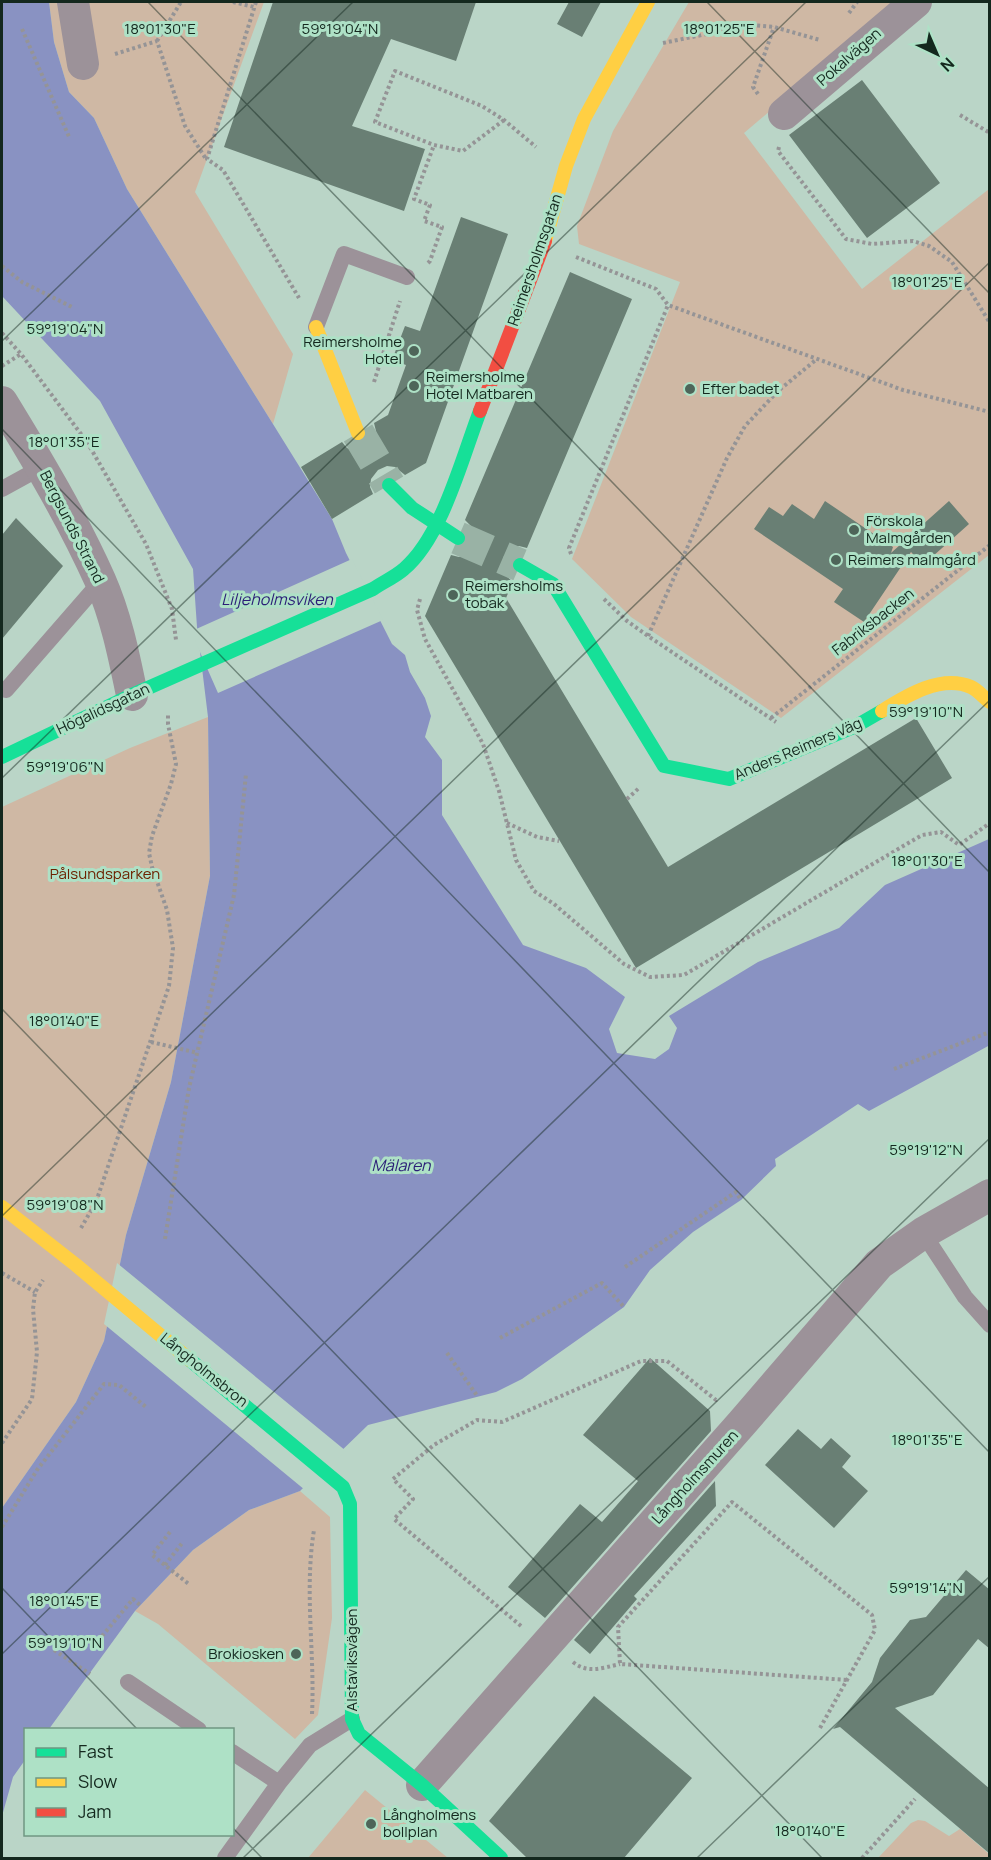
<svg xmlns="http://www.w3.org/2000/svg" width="991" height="1860" font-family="Manrope,sans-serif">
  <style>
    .green { fill: #cfb8a4 }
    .water { fill: #8992c2 }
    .pier { fill: #bad5c7 }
    .building { fill: #697f74 }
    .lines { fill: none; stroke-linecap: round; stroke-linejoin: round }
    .secondary-tunnel { stroke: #99b2a5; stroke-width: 33; stroke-dasharray: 33 16; stroke-linecap: butt }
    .path { stroke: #959496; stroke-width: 4; stroke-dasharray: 3 3; stroke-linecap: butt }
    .lane { stroke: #9c9299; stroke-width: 16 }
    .street { stroke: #9c9299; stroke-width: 32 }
    .fast { stroke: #16e098; stroke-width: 14 }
    .slow { stroke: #ffcf43; stroke-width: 14 }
    .jam { stroke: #f24e42; stroke-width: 14 }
    .ticks { fill: none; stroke: #14281e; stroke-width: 1.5; stroke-opacity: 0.45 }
    .poi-dot { fill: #4e6559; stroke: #aee1c6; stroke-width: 2 }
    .labels { text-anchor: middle; stroke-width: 6; stroke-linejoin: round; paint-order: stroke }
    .street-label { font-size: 15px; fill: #14281e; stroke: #aee1c6 }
    .poi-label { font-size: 15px; fill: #14281e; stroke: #aee1c6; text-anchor: start }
    .park-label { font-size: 15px; fill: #6d2200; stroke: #aee1c6 }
    .water-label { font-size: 16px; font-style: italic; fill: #2b1e77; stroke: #aee1c6 }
    .ticks-label { font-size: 15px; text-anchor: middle; fill: #14281e; stroke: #aee1c6; stroke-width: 6; stroke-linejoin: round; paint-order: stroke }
  </style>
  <rect width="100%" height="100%" fill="#bad5c7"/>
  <path class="green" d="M49 2H264L195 192 293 354 273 424 127 189 94 118 69 92 54 42Z
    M689 2H898L744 133 862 289 989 189V555L781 718 631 617 572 559 680 282 579 244 577 226 613 131Z
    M208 717 210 876 171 1082 126 1235 104 1341 76 1402 2 1508V807L130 748Z
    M300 1491 330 1517 332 1618 318 1715 295 1739 158 1624 135 1611 193 1550 249 1510Z
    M365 1790 448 1858H308Z
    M918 1820 925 1821 949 1836 960 1829 989 1854V1858H878L911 1823Z"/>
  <path class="water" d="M2 2H49L54 42 69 92 94 118 127 189 332 519 346 553 392 644 405 655 410 672 425 698 431 716 425 737 442 760V815L523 945 586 968 625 997 609 1029 617 1053 655 1059 669 1049 677 1028 669 1016 758 962 839 928 885 885 989 839 990 1045 869 1111 858 1104 775 1159 776 1166 741 1200 693 1232 650 1270 624 1307 522 1379 496 1392 368 1425 300 1491 249 1510 193 1550 135 1611 49 1729 26 1730 25 1760 13 1777 2 1816V1508L76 1402 104 1341 126 1235 171 1082 210 876 208 717 197 627 193 569 100 401 2 296Z"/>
  <path class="pier" d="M352 559 383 620 218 693 196 643 194 630Z
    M117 1263 346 1451 305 1490 104 1324Z"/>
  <path class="building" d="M273 2H476L456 61 391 39 352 126 425 149 404 211 224 147Z
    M569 2H601L582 37 557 24Z
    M862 80 940 183 867 238 789 135Z
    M461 217 508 234 426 463 405 475 395 467 387 466 378 470 371 479 370 487 373 494 332 519 301 467 342 442 347 448 356 452 365 450 373 444 377 435 374 423 388 415 406 365 392 360 405 326 420 331Z
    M570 272 632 299 527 548 519 546 511 549 504 556 501 566 504 574 513 582 506 598 668 867 916 718 952 778 636 968 425 616 451 555 459 557 467 554 475 547 477 538 474 529 465 520Z
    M825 501 893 547 891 553 949 501 969 524 923 565 911 552 864 622 834 602 843 589 754 529 769 507 783 516 792 504 814 519Z
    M16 518 63 566 2 639V535Z
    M650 1358 710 1411 711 1431 545 1618 508 1587 580 1504 602 1522 638 1481 583 1435Z
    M798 1429 821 1449 831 1438 851 1456 842 1467 868 1491 834 1528 765 1465Z
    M715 1481 716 1506 634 1596 637 1599 590 1654 574 1640Z
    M966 1570 990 1590V1649L978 1639 933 1695 895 1708 990 1789V1854L840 1727 833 1729 872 1682 880 1658 910 1620 926 1617Z
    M594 1696 692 1778 624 1858H527L489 1821Z"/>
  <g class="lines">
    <path class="secondary-tunnel" d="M358 433 389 485
      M458 538 520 565"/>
    <path class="path" d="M233 2 254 7
      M256 2 207 159 223 170 299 298
      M849 13 857 2
      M22 29 70 139
      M157 41 181 2
      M663 43 750 25 774 27 820 40
      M115 54 157 41 185 126 206 159
      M758 94 753 87 774 27
      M960 115 990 133
      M504 120 463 151 434 145 375 122 395 71 482 106 504 120 536 147
      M779 147 778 151 846 239 872 244 913 241 929 246 952 262 990 323
      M576 257 656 289 668 305 903 390 990 412
      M428 263 430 261 442 227 424 221 430 205 414 199 434 145
      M2 266 22 282 74 308
      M2 333 21 354 87 442 146 544 172 609 176 640
      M2 366 21 354
      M374 382 400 301
      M571 554 569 548 668 305
      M420 599 417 610 425 639 483 744 499 791 516 860 534 891 554 904 624 964 650 977 684 975 922 835 941 832 959 845 990 823
      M604 599 627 621 648 636 776 722
      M648 636 727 458 745 426 778 391 817 359
      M771 718 990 545
      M627 799 639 788
      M507 823 537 837 559 841
      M151 1042 198 1053
      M894 1069 990 1032
      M81 1228 96 1202 169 986 173 948 167 910 152 867 149 853 152 836 171 784 176 764 168 724V714
      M165 1239 189 1088 234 895 246 774
      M625 1267 736 1192 741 1200
      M2 1273 35 1292
      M500 1338 602 1283 624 1307
      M447 1353 478 1397
      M2 1443 32 1399 37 1352 33 1309 35 1292 43 1280
      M2 1527 37 1470 104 1384 119 1385 146 1407
      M170 1532 152 1555 190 1585
      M165 1565 183 1542
      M521 1626 394 1519 413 1499 393 1479 434 1445 477 1420 502 1422 641 1361H667L716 1400 718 1398
      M102 1636 133 1599 140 1605
      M54 1650 90 1674
      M573 1662C588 1674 602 1668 620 1664
      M312 1714C315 1653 304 1591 314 1530
      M820 1728 875 1630 872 1615 732 1502 618 1627 620 1664 847 1680
      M862 1858 915 1799"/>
    <path class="lane" d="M316 327 344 254 407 277
      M2 489 42 467
      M6 690 101 581
      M923 1233 965 1297 990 1325
      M128 1682 199 1730
      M232 1752 279 1783
      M225 1858 279 1783 310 1745 352 1719"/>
    <path class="street" d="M73 2 83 64
      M784 114 916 2
      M2 402C37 459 72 518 100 580 116 616 124 656 132 695
      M422 1785 742 1423 879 1264 923 1233 990 1195"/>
    <path class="fast" d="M389 485 412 508 458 538
      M520 565 553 584 664 766 729 779 856 726 882 711
      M2 757 132 695 373 589C383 582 395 577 404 569 442 537 462 458 480 411
      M190 1360 343 1487 350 1504 352 1719 359 1734 422 1785 501 1858"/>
    <path class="slow" d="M545 241 566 166 584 119 648 2
      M316 327 358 433
      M882 711C906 696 941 674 971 687 978 690 984 698 990 702
      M2 1207 76 1265 190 1360"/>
    <path class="jam" d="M480 411 545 241"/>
  </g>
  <path class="ticks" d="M148 2 990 873M707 2 990 294M2 341 353 2M2 429 990 1453M2 778 806 2M2 1009 822 1858M2 1216 990 262M2 1588 138 1730M2 1654 990 700M232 1827 262 1858M243 1858 990 1138M697 1858 990 1576"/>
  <g class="poi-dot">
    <circle cx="414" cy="351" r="6"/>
    <circle cx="414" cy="386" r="6"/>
    <circle cx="690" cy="389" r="6"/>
    <circle cx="854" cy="530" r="6"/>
    <circle cx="836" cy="560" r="6"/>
    <circle cx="453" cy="595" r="6"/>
    <circle cx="296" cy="1654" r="6"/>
    <circle cx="371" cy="1824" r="6"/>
  </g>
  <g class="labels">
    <g class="street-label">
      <text transform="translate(849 57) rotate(-41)" y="5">Pokalvägen</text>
      <text transform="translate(535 260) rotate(-71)" y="5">Reimersholmsgatan</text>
      <text transform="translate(72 527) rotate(63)" y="5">Bergsunds Strand</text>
      <text transform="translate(873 622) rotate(-38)" y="5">Fabriksbacken</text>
      <text transform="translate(103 709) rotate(-25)" y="5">Högalidsgatan</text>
      <text transform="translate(798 749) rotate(-23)" y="5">Anders Reimers Väg</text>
      <text transform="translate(204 1370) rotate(39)" y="5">Långholmsbron</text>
      <text transform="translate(695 1477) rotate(-48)" y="5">Långholmsmuren</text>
      <text transform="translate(352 1660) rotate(-90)" y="5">Alstaviksvägen</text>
    </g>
    <g class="poi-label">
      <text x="402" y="347" text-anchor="end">Reimersholme<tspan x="402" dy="17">Hotel</tspan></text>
      <text x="426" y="382">Reimersholme<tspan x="426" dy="17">Hotel Matbaren</tspan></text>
      <text x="702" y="394">Efter badet</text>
      <text x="866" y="526">Förskola<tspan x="866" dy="17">Malmgården</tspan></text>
      <text x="848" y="565">Reimers malmgård</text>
      <text x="465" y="591">Reimersholms<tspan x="465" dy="17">tobak</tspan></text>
      <text x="284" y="1659" text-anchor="end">Brokiosken</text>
      <text x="383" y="1820">Långholmens<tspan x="383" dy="17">bollplan</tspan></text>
    </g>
    <g class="park-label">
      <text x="105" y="879">Pålsundsparken</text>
    </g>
    <g class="water-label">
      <text x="277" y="605">Liljeholmsviken</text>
      <text x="401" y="1171">Mälaren</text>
    </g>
  </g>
  <g class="ticks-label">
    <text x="340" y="34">59°19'04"N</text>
    <text x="160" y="34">18°01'30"E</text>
    <text x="719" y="34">18°01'25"E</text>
    <text x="927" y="287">18°01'25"E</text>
    <text x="65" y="334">59°19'04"N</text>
    <text x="64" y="447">18°01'35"E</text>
    <text x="926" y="717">59°19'10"N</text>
    <text x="65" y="772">59°19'06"N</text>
    <text x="927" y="866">18°01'30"E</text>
    <text x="64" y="1026">18°01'40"E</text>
    <text x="926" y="1155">59°19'12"N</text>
    <text x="65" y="1210">59°19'08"N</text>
    <text x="927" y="1445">18°01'35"E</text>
    <text x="926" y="1593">59°19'14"N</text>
    <text x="64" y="1606">18°01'45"E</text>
    <text x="65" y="1648">59°19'10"N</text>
    <text x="810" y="1836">18°01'40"E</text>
  </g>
  <rect width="991" height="1860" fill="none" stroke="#14281e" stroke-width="6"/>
  <rect x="24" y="1728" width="210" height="108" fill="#aee1c6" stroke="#709783" stroke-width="1.5"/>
  <rect x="36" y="1748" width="30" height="9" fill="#16e098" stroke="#709783" stroke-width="1.5"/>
  <text x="78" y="1758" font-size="18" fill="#14281e">Fast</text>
  <rect x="36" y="1778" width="30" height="9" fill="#ffcf43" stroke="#709783" stroke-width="1.5"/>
  <text x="78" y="1788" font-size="18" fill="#14281e">Slow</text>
  <rect x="36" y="1808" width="30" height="9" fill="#f24e42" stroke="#709783" stroke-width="1.5"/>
  <text x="78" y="1818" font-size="18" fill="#14281e">Jam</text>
  <g transform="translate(937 54) rotate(136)" stroke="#aee1c6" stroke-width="4.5" paint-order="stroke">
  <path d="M0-4.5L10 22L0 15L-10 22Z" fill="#14281e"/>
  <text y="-9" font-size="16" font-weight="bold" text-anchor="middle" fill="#14281e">N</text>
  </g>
</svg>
